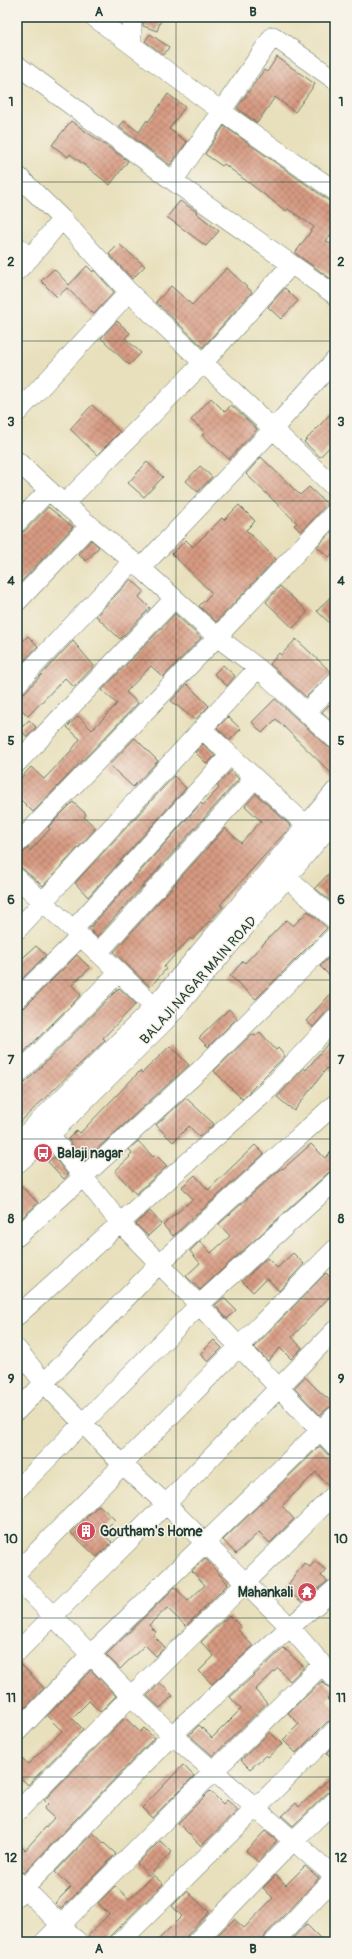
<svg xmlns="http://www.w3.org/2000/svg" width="352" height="1959" font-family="Pangolin,sans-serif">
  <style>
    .building { fill: url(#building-cross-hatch) }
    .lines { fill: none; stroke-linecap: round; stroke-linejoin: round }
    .minor-casing { stroke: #657664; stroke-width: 20 }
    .minor { stroke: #fff; stroke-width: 19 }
    .grid { fill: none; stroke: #1f3d34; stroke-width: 1; stroke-opacity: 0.55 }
    .labels { text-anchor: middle; stroke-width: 3; stroke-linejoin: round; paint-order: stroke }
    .street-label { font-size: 14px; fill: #1f3d34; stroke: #f7f3e8 }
    .poi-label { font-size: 14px; font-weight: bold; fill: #1f3d34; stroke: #f7f3e8; text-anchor: start }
    .neatline { fill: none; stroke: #1f3d34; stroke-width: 1.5 }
    .grid-label { font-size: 13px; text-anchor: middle; font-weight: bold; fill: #1f3d34 }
  </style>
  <defs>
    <pattern id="building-cross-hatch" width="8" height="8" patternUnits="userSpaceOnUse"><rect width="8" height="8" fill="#d79a82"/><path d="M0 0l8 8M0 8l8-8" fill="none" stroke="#ae7f6b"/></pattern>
  </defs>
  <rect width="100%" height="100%" fill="#f7f3e8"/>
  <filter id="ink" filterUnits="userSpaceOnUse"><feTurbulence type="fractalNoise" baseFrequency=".025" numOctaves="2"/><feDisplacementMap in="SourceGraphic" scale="8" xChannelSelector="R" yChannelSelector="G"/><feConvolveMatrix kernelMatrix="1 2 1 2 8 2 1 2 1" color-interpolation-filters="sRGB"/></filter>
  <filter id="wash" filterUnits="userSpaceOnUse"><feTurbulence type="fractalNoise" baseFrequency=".012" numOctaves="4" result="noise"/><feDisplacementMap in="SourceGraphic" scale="16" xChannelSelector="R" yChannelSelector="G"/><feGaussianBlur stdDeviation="0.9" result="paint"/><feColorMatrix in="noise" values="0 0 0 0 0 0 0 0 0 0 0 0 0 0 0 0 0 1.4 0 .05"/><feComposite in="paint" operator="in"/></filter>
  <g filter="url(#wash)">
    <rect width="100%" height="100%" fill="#e8e0bc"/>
    <g id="blocks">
      <path class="building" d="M143 17H162L157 31 143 26Z
        M150 34 169 47 164 55 145 41Z
        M277 57 315 84 295 112 275 97 257 123 237 108 264 70 267 72Z
        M168 94 185 107 169 129 187 142 170 165 119 127 124 121 139 132 147 120 148 122Z
        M71 121 128 161 110 185 70 154 68 157 52 145Z
        M224 126 335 205V229L326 241 335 247V282L295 253 314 227 288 209 286 211 224 164 222 166 205 154Z
        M180 201 197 212 196 213 219 231 206 246 167 217Z
        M119 244 145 266 132 279 109 254Z
        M87 266 93 272 94 270 114 292 94 314 67 288 57 297 41 281 54 269 69 285Z
        M227 268 252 292 203 347 156 302 171 286 192 305Z
        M285 288 298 301 281 319 268 307Z
        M117 321 130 333 125 338 141 353 129 365 101 338Z
        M211 398 225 412 231 405 257 429 229 459 202 435 205 432 191 420Z
        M92 405 120 432 97 455 70 429Z
        M335 409V441L320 457 304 442Z
        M261 457 300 495 309 487 327 504 301 532 294 525 297 523 246 474Z
        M147 462 163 477 144 497 128 483Z
        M200 466 212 477 198 492 186 481Z
        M239 505 255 521 246 530 276 559 216 622 199 606 212 593 172 554 186 540 193 547 222 518 224 520Z
        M48 507 73 527 17 586V534L25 531Z
        M333 530 335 531V551L329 557 317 547Z
        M91 540 99 547 86 561 78 554Z
        M131 579 144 591 139 597 150 608 120 639 96 616Z
        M280 586 308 612 293 628 266 602Z
        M335 592V628L317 611Z
        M175 614 201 638 163 677 151 666 126 692 138 703 33 812 17 796V782L31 767 44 779 71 751 80 739 67 727 78 716 92 730 117 704 102 690Z
        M28 636 38 646 17 668V647Z
        M296 639 332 673 306 697 270 664 279 653 281 655Z
        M73 641 94 666 74 687 65 678 28 716 17 705V695L25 692Z
        M223 665 235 676 227 686 214 674Z
        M187 684 209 706 195 720 171 701Z
        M275 699 328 747 335 750V777L276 719 262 733 252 722Z
        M335 699V724L322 712Z
        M228 717 241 729 230 740 217 728Z
        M29 720 36 727 27 737 20 729Z
        M135 738 158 761 133 787 109 765Z
        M203 744 215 756 207 764 195 752Z
        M231 771 239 779 97 937 89 929 201 803 203 805 219 788 217 786Z
        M174 776 186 788 88 897 75 883Z
        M256 794 291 826 220 905 223 907 192 940 190 938 164 967 166 969 150 987 114 952 225 828 241 843 261 821 245 806Z
        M73 802 86 814 84 817 96 828 43 886 17 864V858L28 848 30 851 50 829 48 827Z
        M335 867V905L315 888Z
        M308 911 327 928 256 999 230 976 243 961 245 963 286 920 293 926Z
        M36 946 46 955 17 984V963Z
        M335 952V981L320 966Z
        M77 955 90 968 72 985 81 995 17 1059V1010L25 1007Z
        M119 988 136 1004 103 1038 105 1040 17 1125V1086L25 1083Z
        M335 989V1008L327 1011 313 1027 306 1021Z
        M229 1009 237 1018 208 1047 199 1038Z
        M260 1032 276 1050 278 1048 285 1056 242 1099 214 1071 252 1034 255 1036Z
        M335 1035V1074L327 1068 294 1111 277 1097 304 1068 306 1070Z
        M170 1046 189 1065 84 1161 68 1139 77 1130 80 1133 140 1071 142 1073Z
        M186 1098 214 1124 199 1137 189 1126 173 1142 156 1125Z
        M138 1141 153 1157 156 1155 167 1166 136 1194 115 1171 130 1157 129 1156 132 1153 129 1149Z
        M311 1144 325 1158 335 1148V1170L328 1173 200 1290 186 1276 200 1263 190 1251 200 1241 211 1253 230 1236 219 1224 279 1170 282 1168 283 1169Z
        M255 1145 264 1154 173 1236 163 1225 193 1199 182 1187 195 1175 208 1190Z
        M54 1157 68 1175 64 1179 48 1162Z
        M17 1181 38 1203 17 1222Z
        M150 1211 161 1224 148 1236 136 1224Z
        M293 1253 304 1264 279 1291 267 1278 253 1292 242 1281 267 1258 277 1268Z
        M326 1273 335 1282V1291L292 1337 302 1348 291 1359 280 1348 268 1361 254 1347Z
        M224 1298 236 1310 227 1319 215 1305Z
        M214 1340 222 1348 208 1362 200 1354Z
        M305 1377 318 1390 335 1405 328 1408 320 1415 294 1388Z
        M320 1446 327 1454 335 1457V1483L328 1486 316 1472 282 1506 294 1519 270 1543 259 1532 236 1554 223 1540Z
        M99 1505 115 1520 101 1533 112 1542 97 1557 71 1533Z
        M205 1558 228 1584 186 1626 167 1608 149 1625 156 1632 153 1635 165 1647 156 1656 145 1645 120 1669 106 1655 175 1587 188 1601 205 1585 192 1571Z
        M315 1561 326 1570 321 1576 328 1581 302 1602 285 1589 304 1563 310 1567Z
        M229 1615 241 1627 238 1630 253 1646 212 1684 199 1671 214 1656 201 1642Z
        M284 1648 304 1667 290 1681 278 1668 255 1690 267 1703 213 1756 189 1735 199 1725 212 1738 241 1709 230 1697Z
        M17 1663H20L44 1688 22 1711 17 1707Z
        M91 1670 116 1696 100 1712 89 1701 72 1718 83 1729 28 1785 17 1774V1753L28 1764 62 1731 47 1716Z
        M322 1681 327 1686 335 1690 327 1699 335 1708V1719L327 1722 296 1753 283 1740 299 1724 288 1713Z
        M160 1683 173 1696 160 1708 147 1696Z
        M125 1718 140 1732 144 1728 154 1738 24 1873 20 1871 17 1867V1842L25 1850 54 1818 44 1809 48 1804 44 1800Z
        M270 1732 282 1744 268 1757 266 1755 250 1769 241 1760Z
        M335 1745V1762L327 1753Z
        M183 1765 194 1776 152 1818 142 1808Z
        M335 1773V1790L327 1793 293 1826 282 1816 296 1803 299 1807Z
        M210 1791 223 1804 227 1800 238 1810 201 1846 178 1823Z
        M265 1831 277 1841 258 1862 246 1851Z
        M93 1833 116 1854 61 1909 55 1903 71 1887 55 1872Z
        M160 1841 172 1852 149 1876 137 1864Z
        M305 1866 319 1878 266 1934 262 1942H211L234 1919 244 1928 273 1898 263 1888 276 1875 286 1885Z
        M153 1875 163 1884 112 1934 109 1942H95L88 1936 109 1914 98 1903 115 1886 129 1899Z
        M187 1891 209 1912 188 1934 185 1942H156L182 1916 172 1906Z
        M306 1924 324 1942H298L293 1938Z"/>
    </g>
  </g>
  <g filter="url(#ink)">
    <use href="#blocks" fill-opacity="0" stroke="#657664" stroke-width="1"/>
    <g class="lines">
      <defs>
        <path id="minor" d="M94 17 221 111 335 191
          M132 17V43
          M17 65 173 181 335 295
          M17 175 62 219 30 258 17 271
          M173 181 273 36 335 80
          M62 219 129 292 335 488
          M17 246 30 258
          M17 413 129 292
          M17 461 64 504 141 568 217 637 258 668 335 739
          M64 504 203 363 291 265
          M17 523 49 490
          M141 568 274 428 335 360
          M17 602 90 525
          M17 684 132 562
          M306 712 335 683
          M202 729 306 825
          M17 763 174 599
          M17 844 217 637 335 512
          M17 878 119 972 163 1016
          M287 878 335 920
          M17 930 258 668
          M73 930 230 755
          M98 953 255 778
          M17 999 80 937
          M17 1075 119 972
          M50 1135 120 1223 335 1446
          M17 1143 154 1007 335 791
          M17 1164 50 1135 167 1019 335 820
          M17 1237 200 1070 335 936
          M17 1316 269 1089 335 1019
          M17 1349 44 1383 123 1465 166 1504 290 1627 335 1679
          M17 1411 159 1264 335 1104
          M17 1490 199 1305 335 1181
          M17 1572 335 1249
          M17 1579 131 1696 172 1735 335 1877
          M17 1652 166 1504 335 1330
          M17 1732 91 1654 335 1416
          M17 1812 131 1696 335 1494
          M17 1881 78 1942
          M17 1896 172 1735 290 1627 335 1589
          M44 1942 214 1771 322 1665
          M120 1942 335 1730
          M196 1942 294 1840 335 1801
          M274 1942 335 1877"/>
      </defs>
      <use href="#minor" class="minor-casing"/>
      <use href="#minor" class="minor"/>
    </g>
  </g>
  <path class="grid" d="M176 17V1942M17 182H335M17 341H335M17 501H335M17 660H335M17 820H335M17 980H335M17 1139H335M17 1299H335M17 1458H335M17 1618H335M17 1777H335"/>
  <defs>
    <symbol id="bus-disc" viewBox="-11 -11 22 22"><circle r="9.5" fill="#d1495b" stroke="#f7f3e8"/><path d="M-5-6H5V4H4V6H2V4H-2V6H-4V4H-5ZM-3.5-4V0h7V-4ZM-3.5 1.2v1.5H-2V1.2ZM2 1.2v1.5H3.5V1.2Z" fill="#fff"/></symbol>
    <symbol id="building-disc" viewBox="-11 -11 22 22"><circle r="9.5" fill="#d1495b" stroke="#f7f3e8"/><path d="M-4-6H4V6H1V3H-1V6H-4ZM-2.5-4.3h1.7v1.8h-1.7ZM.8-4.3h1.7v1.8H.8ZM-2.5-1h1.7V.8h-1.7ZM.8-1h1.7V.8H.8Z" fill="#fff"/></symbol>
    <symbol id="temple-disc" viewBox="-11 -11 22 22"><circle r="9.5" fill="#d1495b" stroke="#f7f3e8"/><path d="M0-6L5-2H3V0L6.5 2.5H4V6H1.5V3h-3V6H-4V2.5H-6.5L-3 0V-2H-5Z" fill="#fff"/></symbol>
  </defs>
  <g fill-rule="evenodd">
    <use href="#bus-disc" x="32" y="1142" width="22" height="22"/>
    <use href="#building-disc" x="75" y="1520" width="22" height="22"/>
    <use href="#temple-disc" x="296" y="1581" width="22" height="22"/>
  </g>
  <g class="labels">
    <g class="street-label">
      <text transform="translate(198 980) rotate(-48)" y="5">BALAJI NAGAR MAIN ROAD</text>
    </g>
    <g class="poi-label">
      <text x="57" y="1158">Balaji nagar</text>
      <text x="100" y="1536">Goutham's Home</text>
      <text x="293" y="1597" text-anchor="end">Mahankali</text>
    </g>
  </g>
  <rect width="352" height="1959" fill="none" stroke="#f7f3e8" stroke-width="44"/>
  <rect x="22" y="22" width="308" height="1915" class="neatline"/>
  <g class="grid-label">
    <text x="99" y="16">A</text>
    <text x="253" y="16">B</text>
    <text x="11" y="106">1</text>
    <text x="341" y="106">1</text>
    <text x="11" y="266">2</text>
    <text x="341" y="266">2</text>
    <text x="11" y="426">3</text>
    <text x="341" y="426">3</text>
    <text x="11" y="585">4</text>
    <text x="341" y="585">4</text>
    <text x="11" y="745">5</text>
    <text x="341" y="745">5</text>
    <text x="11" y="904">6</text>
    <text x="341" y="904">6</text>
    <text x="11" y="1064">7</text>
    <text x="341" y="1064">7</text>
    <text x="11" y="1223">8</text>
    <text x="341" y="1223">8</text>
    <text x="11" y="1383">9</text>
    <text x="341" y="1383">9</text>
    <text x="11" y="1543">10</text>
    <text x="341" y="1543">10</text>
    <text x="11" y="1702">11</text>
    <text x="341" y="1702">11</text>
    <text x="11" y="1862">12</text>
    <text x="341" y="1862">12</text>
    <text x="99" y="1953">A</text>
    <text x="253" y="1953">B</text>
  </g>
</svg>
